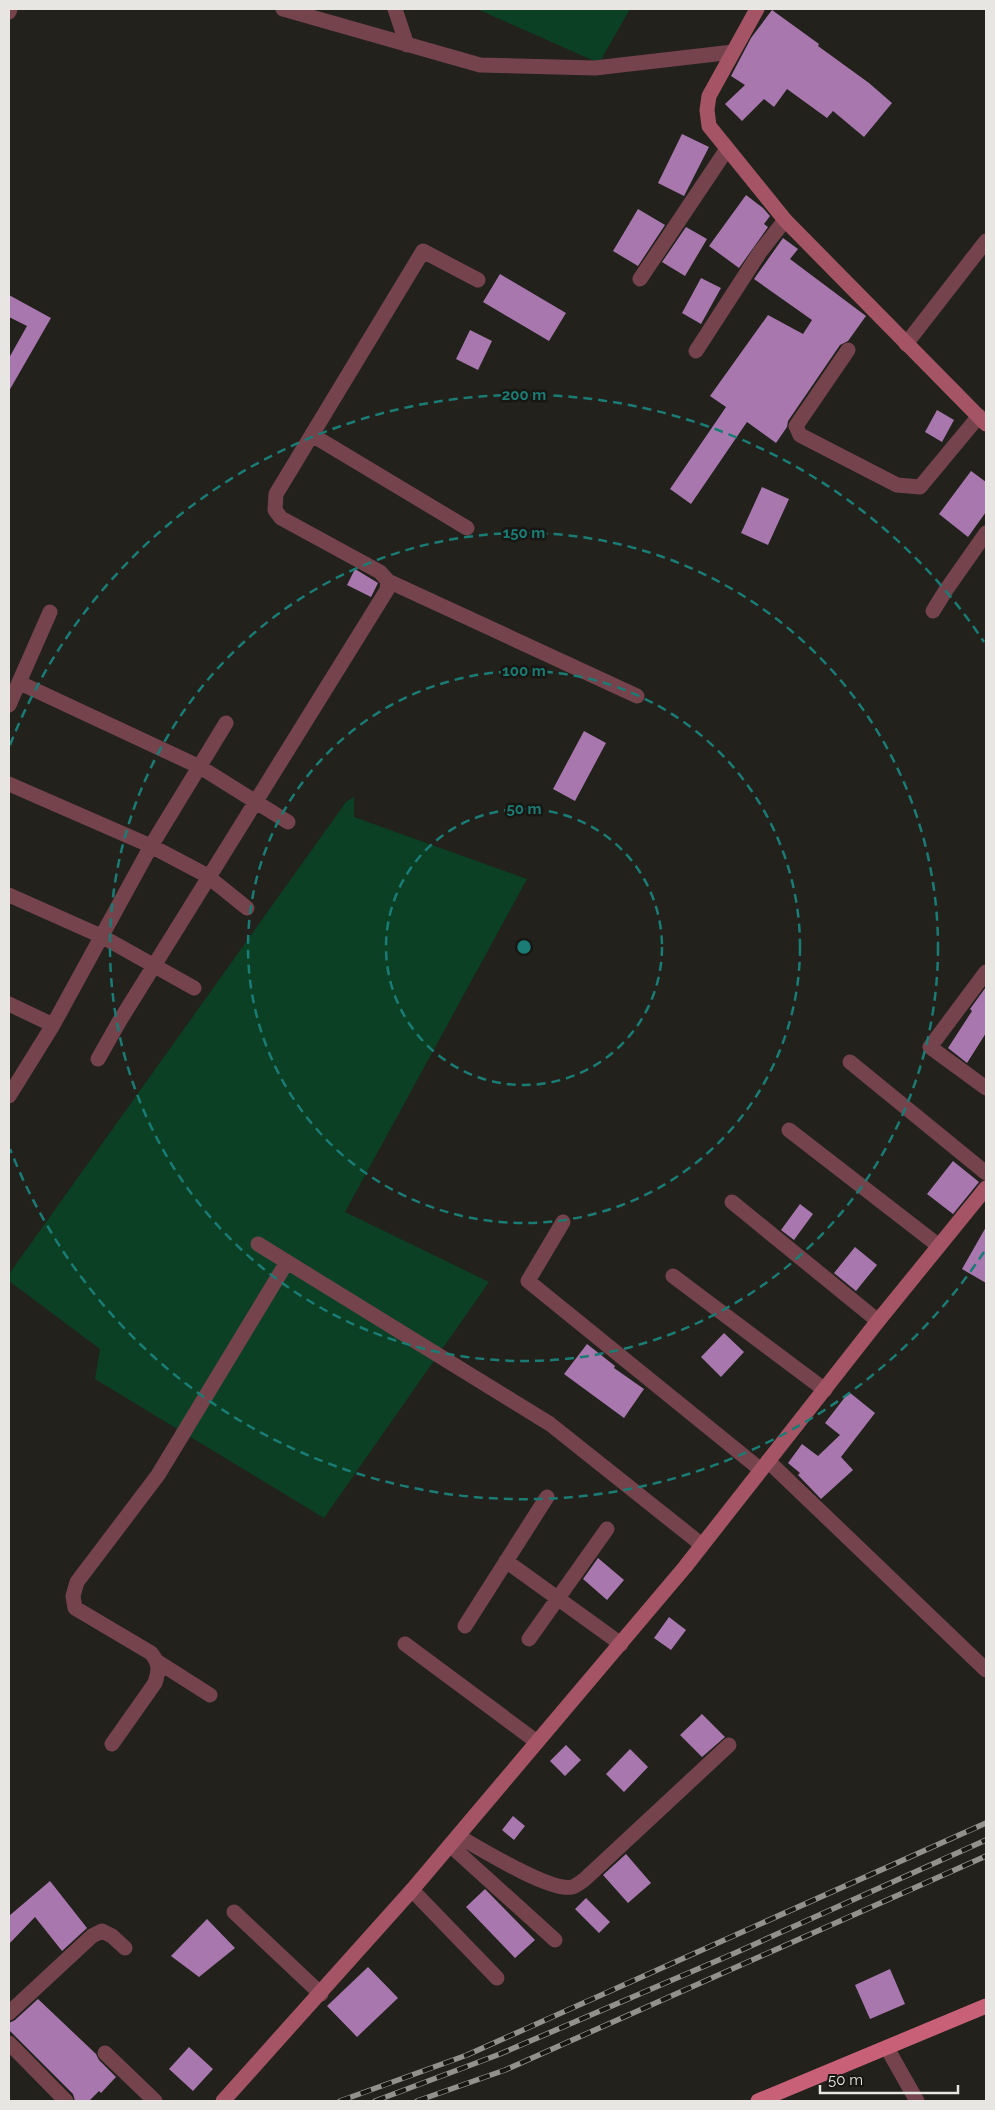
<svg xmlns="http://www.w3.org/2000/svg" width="995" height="2110" font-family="Raleway,sans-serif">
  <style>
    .green { fill: #0b4024 }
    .building { fill: #a777ae }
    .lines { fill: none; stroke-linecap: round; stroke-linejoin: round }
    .street { stroke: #75434c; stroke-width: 15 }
    .secondary { stroke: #a45464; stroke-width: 15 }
    .primary { stroke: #c86077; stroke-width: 15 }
    .rail-casing { stroke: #92918d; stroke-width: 5.5 }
    .rail { stroke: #191713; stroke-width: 4; stroke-dasharray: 11; stroke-linecap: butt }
    .ring { fill: none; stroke: #1a7c74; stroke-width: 2.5; stroke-dasharray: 9 6 }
    .centre { fill: #1a7c74; stroke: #191713; stroke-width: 2.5 }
    .ring-label { font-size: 15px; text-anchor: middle; font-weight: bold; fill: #1a7c74; stroke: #191713; stroke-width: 5; stroke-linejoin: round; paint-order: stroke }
  </style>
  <rect width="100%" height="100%" fill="#22211c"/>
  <path class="green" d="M477 9H630L599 63Z
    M354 797V817L527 879 345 1212 489 1282 324 1518 95 1379 100 1349 9 1281V1274L346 802Z"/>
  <path class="building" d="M772 10 819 44 818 46 869 83 892 103 864 137 833 111 827 118 787 89 774 107 764 99 742 121 725 104 745 85 731 76 751 38Z
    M682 134 709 147 684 196 658 183Z
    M746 195 763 208 770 216 764 224 768 227 739 268 709 246Z
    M638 209 665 225 638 266 613 251Z
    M686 227 707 239 685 276 662 262Z
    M783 238 798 249 790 259 866 316 848 341 840 345 788 421 787 427 776 443 747 422 691 504 670 489 726 407 710 396 768 315 803 334 812 320 754 279Z
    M500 274 566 313 549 341 483 302Z
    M701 278 721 288 701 324 682 313Z
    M9 295 51 318 9 391V358L27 326 9 317Z
    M470 330 492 341 478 370 456 359Z
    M937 410 954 420 942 442 925 432Z
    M971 471 986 482V512L968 537 939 514Z
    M762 487 789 499 768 545 741 533Z
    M355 569 378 583 371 597 347 585Z
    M584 731 606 743 575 801 553 789Z
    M986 987V1033L967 1063 948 1048 972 1011 970 1009Z
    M953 1161 979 1182 953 1214 927 1194Z
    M800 1204 813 1214 794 1240 781 1230Z
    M986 1227V1283L962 1269Z
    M855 1247 877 1265 856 1291 834 1273Z
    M724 1333 744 1352 721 1377 701 1357Z
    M587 1344 615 1366 614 1368 644 1389 624 1418 564 1374Z
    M849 1392 875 1413 841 1457 853 1470 821 1499 798 1475 800 1473 788 1463 802 1444 818 1456 840 1435 825 1423Z
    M598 1558 624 1580 607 1600 583 1579Z
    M669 1617 686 1630 671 1650 654 1638Z
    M702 1714 725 1737 702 1757 680 1735Z
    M566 1745 581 1760 565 1776 550 1761Z
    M630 1749 648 1767 624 1792 606 1774Z
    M513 1816 525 1826 514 1840 502 1830Z
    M626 1854 651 1883 628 1903 603 1875Z
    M50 1881 87 1928 62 1951 35 1917 9 1944V1916Z
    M485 1889 535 1940 515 1958 466 1907Z
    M586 1898 610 1922 599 1933 575 1909Z
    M207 1919 235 1948 199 1977 171 1956Z
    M368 1967 398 1998 357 2037 327 2006Z
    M890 1969 905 2004 870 2019 855 1985Z
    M38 1999 96 2054 99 2060 116 2077 101 2093 99 2091 89 2101H75L73 2094 9 2030V2023L15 2020Z
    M189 2047 213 2069 193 2091 169 2069Z"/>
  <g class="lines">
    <path class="street" d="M283 9 480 65 595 68 733 52
      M395 9 407 45
      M9 12 10 9
      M640 279 727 149
      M906 344 986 241
      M848 350 796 426 800 435 897 485 920 487 979 416
      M696 351 760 252 785 220
      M312 435 467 528
      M388 581 637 696
      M933 611 946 590 986 533
      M20 683 200 767 288 822
      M9 705 50 612
      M9 784 151 846 206 875 247 908
      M9 895 101 936 194 988
      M986 972 930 1047 986 1088
      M9 1004 53 1025
      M98 1059 119 1022 387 590 388 581 380 572 281 518 275 510 276 494 423 251 478 280
      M850 1062 986 1173
      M9 1096 53 1025 151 846 226 723
      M789 1130 939 1246
      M732 1202 878 1321
      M563 1222 528 1281 761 1470
      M258 1244 550 1424 702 1545
      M673 1276 825 1390
      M768 1461 986 1670
      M506 1561 621 1644
      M465 1626 547 1497
      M529 1639 607 1529
      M405 1644 537 1742
      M158 1662 210 1695
      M112 1744 155 1683C159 1670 160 1664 151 1653L75 1608 73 1596 77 1582 158 1475 287 1262
      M458 1836C479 1848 550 1892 572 1887 576 1886 581 1882 585 1879L729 1745
      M450 1845 555 1940
      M412 1890 497 1978
      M234 1912 321 1994
      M9 2013 92 1936 102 1931 112 1936 125 1948
      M9 2043 66 2101
      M887 2048 917 2101
      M105 2053 155 2101"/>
    <path class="secondary" d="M757 9 709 96 707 110 709 126 785 220 986 424
      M223 2101 412 1890 685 1567 878 1321 986 1188"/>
    <path class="primary" d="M758 2101 986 2006"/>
    <defs>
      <path id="rail" d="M340 2101 467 2055 986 1823
        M375 2101 500 2054 735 1953 986 1840
        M417 2101 505 2070 986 1856"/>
    </defs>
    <use href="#rail" class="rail-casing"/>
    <use href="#rail" class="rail"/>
  </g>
  <g class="ring">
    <circle cx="524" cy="947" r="138"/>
    <circle cx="524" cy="947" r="276"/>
    <circle cx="524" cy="947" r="414"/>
    <path d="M984 1252A552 552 0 0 1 10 1149M10 745A552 552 0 0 1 984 642"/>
  </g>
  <circle cx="524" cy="947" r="8" class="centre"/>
  <g class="ring-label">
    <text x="524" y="400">200 m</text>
    <text x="524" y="538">150 m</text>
    <text x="524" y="676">100 m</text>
    <text x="524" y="814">50 m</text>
  </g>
  <rect width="995" height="2110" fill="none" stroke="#e7e6e3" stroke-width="20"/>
  <path d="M820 2085v8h138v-8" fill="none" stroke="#e7e6e3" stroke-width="2.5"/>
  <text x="828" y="2085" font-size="15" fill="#e7e6e3" stroke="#191713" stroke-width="4" paint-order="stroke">50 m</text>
</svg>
